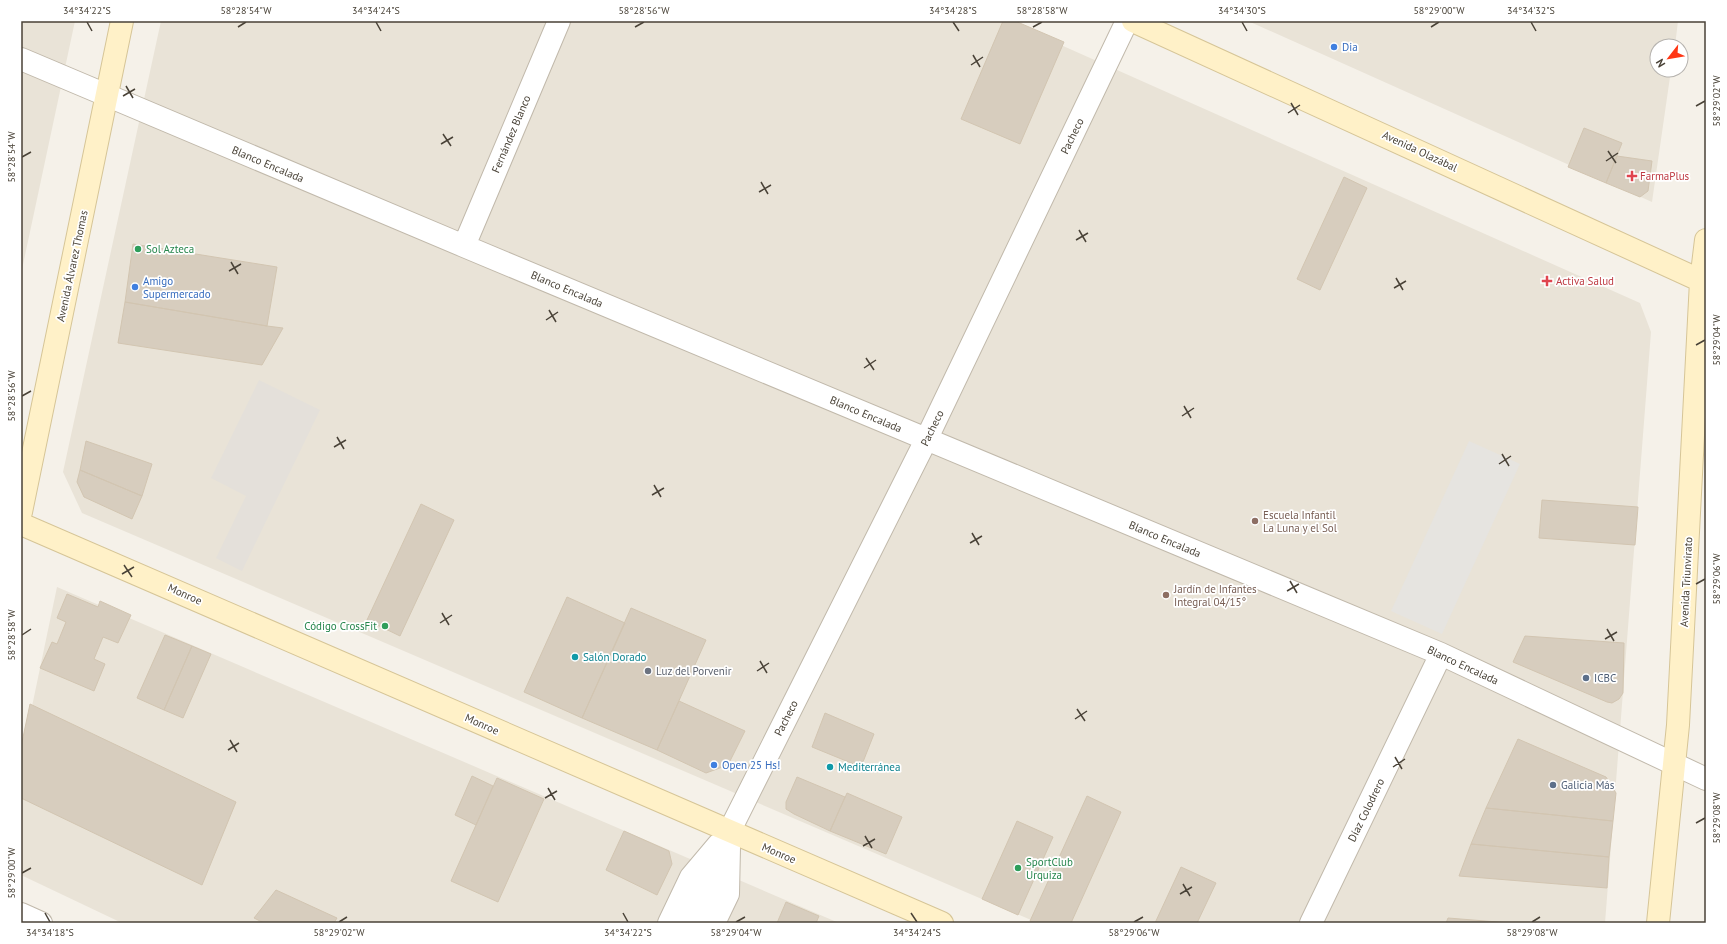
<svg xmlns="http://www.w3.org/2000/svg" width="1727" height="944" font-family="'PT Sans',sans-serif">
  <style>
    .residential { fill: #e9e3d7 }
    .industrial { fill: #e4e0da }
    .parking { fill: #e6e4e0 }
    .building { fill: #d7cdbe; stroke: #d2c5b1 }
    .lines { fill: none; stroke-linecap: round; stroke-linejoin: round }
    .street-casing { stroke: #c1b9ab; stroke-width: 24 }
    .secondary-casing { stroke: #d6c597; stroke-width: 24 }
    .street { stroke: #fff; stroke-width: 22 }
    .secondary { stroke: #fff1c8; stroke-width: 22 }
    .ticks { fill: none; stroke: #494237; stroke-width: 1.5 }
    .shop-dot { fill: #3f7fe0; stroke: #fff; stroke-width: 1.5 }
    .health-dot { fill: #e0444e; stroke: #fff; stroke-width: 1.5 }
    .leisure-dot { fill: #2e9e5b; stroke: #fff; stroke-width: 1.5 }
    .education-dot { fill: #8d6e63; stroke: #fff; stroke-width: 1.5 }
    .culture-dot { fill: #0f9aa8; stroke: #fff; stroke-width: 1.5 }
    .worship-dot { fill: #6b7280; stroke: #fff; stroke-width: 1.5 }
    .service-dot { fill: #5c6f8a; stroke: #fff; stroke-width: 1.5 }
    .labels { text-anchor: middle; stroke-width: 3.5; stroke-linejoin: round; paint-order: stroke }
    .shop-label { font-size: 11px; fill: #366cbe; stroke: #fff; text-anchor: start }
    .street-label { font-size: 11px; fill: #494237; stroke: #fff }
    .health-label { font-size: 11px; fill: #be3a42; stroke: #fff; text-anchor: start }
    .leisure-label { font-size: 11px; fill: #27864d; stroke: #fff; text-anchor: start }
    .education-label { font-size: 11px; fill: #785e54; stroke: #fff; text-anchor: start }
    .culture-label { font-size: 11px; fill: #0d838f; stroke: #fff; text-anchor: start }
    .worship-label { font-size: 11px; fill: #5b616d; stroke: #fff; text-anchor: start }
    .service-label { font-size: 11px; fill: #4e5e75; stroke: #fff; text-anchor: start }
    .neatline { fill: none; stroke: #494237; stroke-width: 1.5 }
    .ticks-label { font-size: 10px; text-anchor: middle; fill: #494237 }
  </style>
  <rect width="100%" height="100%" fill="#f5f1e9"/>
  <path class="residential" d="M21 21H75L21 274Z
    M161 21H1007L1640 303 1651 332 1605 923H1038L82 513 63 472Z
    M1248 21H1678L1675 46H1657V70H1671L1652 202Z
    M57 587 839 923H122L21 875V759Z"/>
  <path class="industrial" d="M259 380 320 410 242 571 216 558 246 496 211 478Z"/>
  <path class="parking" d="M1469 441 1520 464 1442 634 1391 611Z"/>
  <path class="building" d="M1003 21H1015L1064 42 1020 144 961 119Z
    M1584 128 1622 143 1606 183 1568 167Z
    M1617 156 1652 161 1648 191 1640 197 1606 183Z
    M1344 177 1367 188 1320 290 1297 279Z
    M133 244 277 267 267 326 125 302Z
    M125 302 267 326 283 328 262 365 118 343Z
    M86 441 152 464 142 496 80 470Z
    M80 470 142 496 132 519 84 497 77 482Z
    M1542 500 1638 507 1635 545 1539 538Z
    M421 504 454 520 400 636 367 620Z
    M67 594 98 607 100 601 131 615 118 643 103 637 94 659 105 664 94 691 40 668 52 642 57 644 66 622 57 618Z
    M567 597 625 623 582 718 524 692Z
    M631 608 706 640 657 750 582 718Z
    M165 635 192 646 164 710 137 698Z
    M1525 636 1624 643 1623 693 1619 699 1612 703 1607 702 1513 662Z
    M192 646 211 654 183 718 164 710Z
    M679 701 745 731 728 765 706 773 657 750Z
    M30 704 236 802 202 885 21 798V747Z
    M825 713 874 734 861 767 812 747Z
    M1518 739 1606 777 1616 793 1613 821 1486 808Z
    M472 776 493 786 476 825 455 815Z
    M797 777 845 797 830 831 794 814 786 809V802Z
    M497 778 544 799 498 902 451 881Z
    M847 793 902 817 886 854 830 831Z
    M1087 796 1121 812 1071 923H1034L1030 921Z
    M1486 808 1613 821 1609 857 1471 844Z
    M1017 821 1053 837 1018 915 982 899Z
    M624 831 669 851 672 864 657 895 606 870Z
    M1471 844 1609 857 1607 888 1459 876Z
    M1181 867 1216 883 1197 923H1155Z
    M276 890 337 918 334 923H264L254 918Z
    M786 902 819 916 816 923H777Z
    M1448 918 1510 923H1446Z"/>
  <g class="lines">
    <defs>
      <path id="street" d="M21 59 464 246 1441 654 1706 779
        M464 246 559 21
        M21 914 41 923
        M669 923 691 877 718 845
        M691 923 710 883 729 832 926 440 1127 21
        M714 923 728 894 729 847
        M1311 923 1441 654"/>
      <path id="secondary" d="M1133 21C1324 107 1514 197 1706 283
        M21 512 122 21
        M21 524 942 923
        M1658 923 1678 725 1701 281 1706 240"/>
    </defs>
    <use href="#street" class="street-casing"/>
    <use href="#secondary" class="secondary-casing"/>
    <use href="#street" class="street"/>
    <use href="#secondary" class="secondary"/>
  </g>
  <path class="ticks" d="M87 22 92 31M376 22 381 31M953 22 959 31M1242 22 1247 31M1531 22 1536 31M238 27 246 22M635 27 644 22M1033 27 1042 22M1431 27 1439 22M973 55 980 67M971 65 983 57M126 86 133 98M123 96 135 89M1291 103 1298 115M1696 106 1705 101M1288 113 1300 105M443 134 451 146M441 144 453 137M1608 151 1616 163M22 157 31 152M1606 161 1618 153M761 182 768 194M759 192 771 185M1079 230 1086 242M1076 240 1088 233M231 262 238 274M229 271 241 264M1396 278 1403 290M1394 288 1406 281M549 310 556 322M546 320 558 312M1696 345 1705 340M866 358 874 370M864 368 876 360M22 396 31 391M1184 406 1191 418M1182 416 1194 408M337 437 344 449M334 447 346 440M1502 454 1509 466M1499 464 1511 456M654 485 661 497M652 495 664 488M972 533 979 545M970 543 982 536M124 565 132 577M122 574 134 567M1290 581 1297 593M1696 584 1705 579M1287 591 1299 584M442 613 449 625M440 623 452 615M1607 629 1614 641M22 635 31 629M1605 639 1617 632M760 661 767 673M757 671 769 663M1077 709 1085 721M1075 719 1087 711M230 740 237 752M228 750 239 743M1395 757 1402 769M1393 767 1405 759M548 788 555 800M545 798 557 791M1696 823 1705 818M865 836 872 848M863 846 875 839M22 873 31 868M1183 884 1190 896M1180 894 1192 887M45 913 50 922M623 913 628 922M911 913 917 922M339 922 347 917M736 922 745 917M1134 922 1143 917M1532 922 1540 917"/>
  <g class="shop-dot">
    <circle cx="1334" cy="47" r="4"/>
    <circle cx="135" cy="287" r="4"/>
    <circle cx="714" cy="765" r="4"/>
  </g>
  <g class="health-dot">
    <path d="M1630 170h4v4h4v4h-4v4h-4v-4h-4v-4h4z"/>
    <path d="M1545 275h4v4h4v4h-4v4h-4v-4h-4v-4h4z"/>
  </g>
  <g class="leisure-dot">
    <circle cx="138" cy="249" r="4"/>
    <circle cx="385" cy="626" r="4"/>
    <circle cx="1018" cy="868" r="4"/>
  </g>
  <g class="education-dot">
    <circle cx="1255" cy="521" r="4"/>
    <circle cx="1166" cy="595" r="4"/>
  </g>
  <g class="culture-dot">
    <circle cx="575" cy="657" r="4"/>
    <circle cx="830" cy="767" r="4"/>
  </g>
  <circle class="worship-dot" cx="648" cy="671" r="4"/>
  <g class="service-dot">
    <circle cx="1586" cy="678" r="4"/>
    <circle cx="1553" cy="785" r="4"/>
  </g>
  <g class="labels">
    <g class="shop-label">
      <text x="1342" y="51">Dia</text>
      <text x="143" y="285">Amigo<tspan x="143" dy="13">Supermercado</tspan></text>
      <text x="722" y="769">Open 25 Hs!</text>
    </g>
    <g class="street-label">
      <text transform="translate(511 134) rotate(-67)" y="4">Fernández Blanco</text>
      <text transform="translate(1072 136) rotate(-64)" y="4">Pacheco</text>
      <text transform="translate(1420 151) rotate(25)" y="4">Avenida Olazábal</text>
      <text transform="translate(268 164) rotate(23)" y="4">Blanco Encalada</text>
      <text transform="translate(72 266) rotate(-78)" y="4">Avenida Álvarez Thomas</text>
      <text transform="translate(567 289) rotate(23)" y="4">Blanco Encalada</text>
      <text transform="translate(866 414) rotate(23)" y="4">Blanco Encalada</text>
      <text transform="translate(932 428) rotate(-64)" y="4">Pacheco</text>
      <text transform="translate(1165 539) rotate(23)" y="4">Blanco Encalada</text>
      <text transform="translate(1686 582) rotate(-87)" y="4">Avenida Triunvirato</text>
      <text transform="translate(185 594) rotate(24)" y="4">Monroe</text>
      <text transform="translate(1463 665) rotate(25)" y="4">Blanco Encalada</text>
      <text transform="translate(786 718) rotate(-63)" y="4">Pacheco</text>
      <text transform="translate(482 724) rotate(24)" y="4">Monroe</text>
      <text transform="translate(1366 810) rotate(-64)" y="4">Díaz Colodrero</text>
      <text transform="translate(779 853) rotate(23)" y="4">Monroe</text>
    </g>
    <g class="health-label">
      <text x="1640" y="180">FarmaPlus</text>
      <text x="1556" y="285">Activa Salud</text>
    </g>
    <g class="leisure-label">
      <text x="146" y="253">Sol Azteca</text>
      <text x="377" y="630" text-anchor="end">Código CrossFit</text>
      <text x="1026" y="866">SportClub<tspan x="1026" dy="13">Urquiza</tspan></text>
    </g>
    <g class="education-label">
      <text x="1263" y="519">Escuela Infantil<tspan x="1263" dy="13">La Luna y el Sol</tspan></text>
      <text x="1174" y="593">Jardín de Infantes<tspan x="1174" dy="13">Integral 04/15°</tspan></text>
    </g>
    <g class="culture-label">
      <text x="583" y="661">Salón Dorado</text>
      <text x="838" y="771">Mediterránea</text>
    </g>
    <g class="worship-label">
      <text x="656" y="675">Luz del Porvenir</text>
    </g>
    <g class="service-label">
      <text x="1594" y="682">ICBC</text>
      <text x="1561" y="789">Galicia Más</text>
    </g>
  </g>
  <rect width="1727" height="944" fill="none" stroke="#ffffff" stroke-width="44"/>
  <g transform="translate(1669 58) rotate(239)"><circle r="19" fill="#ffffff" stroke="#b6b3af"/>
  <path d="M0-3L7 15L0 10L-7 15Z" fill="#ff3715"/>
  <text y="-6" font-size="11" font-weight="bold" text-anchor="middle" fill="#494237">N</text>
  </g>
  <rect x="22" y="22" width="1683" height="900" class="neatline"/>
  <g class="ticks-label">
    <text x="87" y="14">34°34'22"S</text>
    <text x="246" y="14">58°28'54"W</text>
    <text x="376" y="14">34°34'24"S</text>
    <text x="644" y="14">58°28'56"W</text>
    <text x="953" y="14">34°34'28"S</text>
    <text x="1042" y="14">58°28'58"W</text>
    <text x="1242" y="14">34°34'30"S</text>
    <text x="1439" y="14">58°29'00"W</text>
    <text x="1531" y="14">34°34'32"S</text>
    <text transform="translate(1716 101) rotate(-90)" y="4">58°29'02"W</text>
    <text transform="translate(11 157) rotate(-90)" y="4">58°28'54"W</text>
    <text transform="translate(1716 340) rotate(-90)" y="4">58°29'04"W</text>
    <text transform="translate(11 396) rotate(-90)" y="4">58°28'56"W</text>
    <text transform="translate(1716 579) rotate(-90)" y="4">58°29'06"W</text>
    <text transform="translate(11 635) rotate(-90)" y="4">58°28'58"W</text>
    <text transform="translate(1716 818) rotate(-90)" y="4">58°29'08"W</text>
    <text transform="translate(11 873) rotate(-90)" y="4">58°29'00"W</text>
    <text x="50" y="936">34°34'18"S</text>
    <text x="339" y="936">58°29'02"W</text>
    <text x="628" y="936">34°34'22"S</text>
    <text x="736" y="936">58°29'04"W</text>
    <text x="917" y="936">34°34'24"S</text>
    <text x="1134" y="936">58°29'06"W</text>
    <text x="1532" y="936">58°29'08"W</text>
  </g>
</svg>
